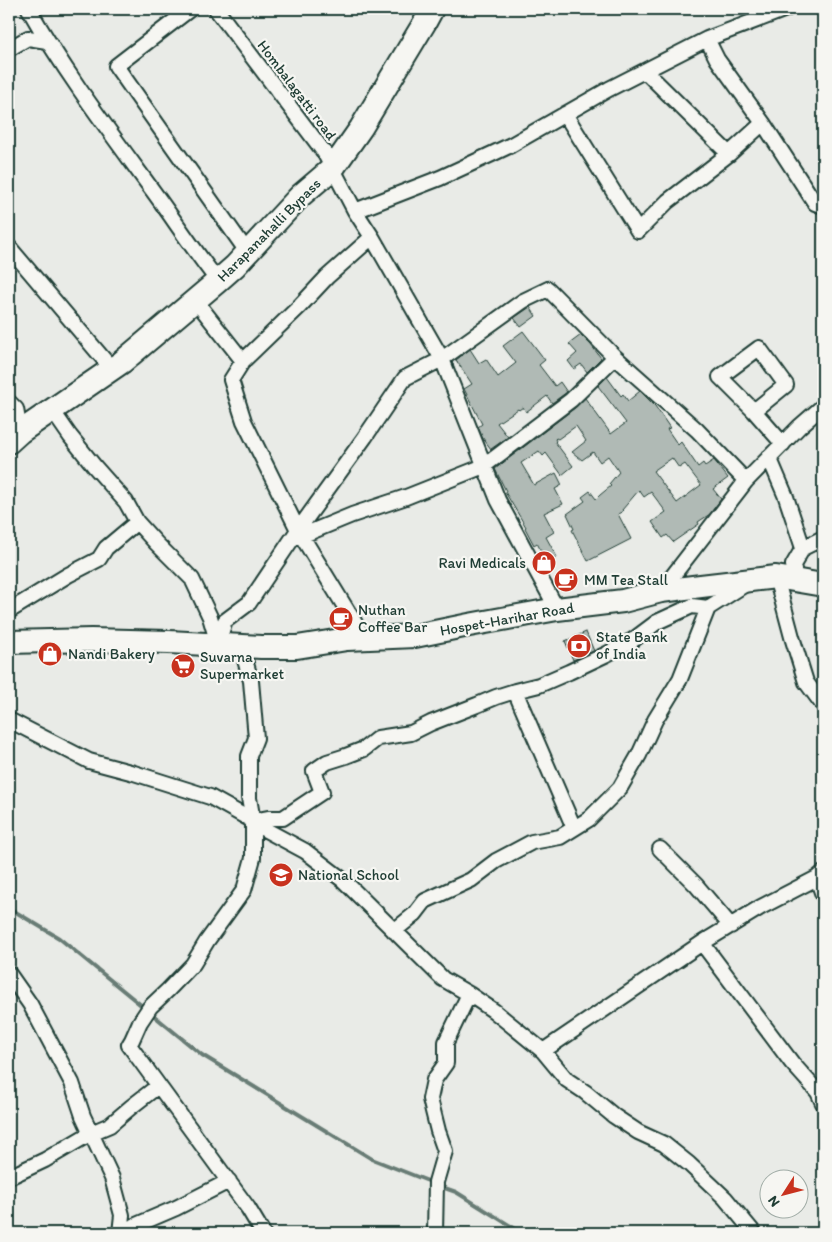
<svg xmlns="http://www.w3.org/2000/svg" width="832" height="1242" font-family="Itim,sans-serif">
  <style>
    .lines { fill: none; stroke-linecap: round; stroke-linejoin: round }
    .stream { stroke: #687c75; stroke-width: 4 }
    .building { fill: #b0bab5; stroke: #1f3d34; fill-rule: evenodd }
    .street-casing { stroke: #1f3d34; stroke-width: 18 }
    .primary-casing { stroke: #1f3d34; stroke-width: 26 }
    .street { stroke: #f6f6f2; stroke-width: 14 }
    .primary { stroke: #f6f6f2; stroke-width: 22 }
    .labels { text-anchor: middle; stroke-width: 4.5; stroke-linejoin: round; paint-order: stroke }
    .street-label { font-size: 15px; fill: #1f3d34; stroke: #f6f6f2 }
    .poi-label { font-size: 15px; fill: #1f3d34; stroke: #f6f6f2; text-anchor: start }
  </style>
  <rect width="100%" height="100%" fill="#e9ebe7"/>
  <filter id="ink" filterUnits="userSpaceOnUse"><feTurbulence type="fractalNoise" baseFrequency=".02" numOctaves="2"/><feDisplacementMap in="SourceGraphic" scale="10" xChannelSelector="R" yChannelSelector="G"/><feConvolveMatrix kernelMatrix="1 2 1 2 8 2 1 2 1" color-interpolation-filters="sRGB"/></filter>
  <g filter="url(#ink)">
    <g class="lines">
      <path class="stream" d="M9 908 59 938 202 1055 372 1159 433 1183
        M439 1186 456 1192 522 1233"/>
    </g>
    <path class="building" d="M530 307 536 316 521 327 514 318Z
      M523 331 545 360 539 365 555 386 560 382 567 392 552 403 547 396 526 412 523 407 519 410 518 409 497 423 508 437 491 449 482 437 478 427 482 424 464 389 472 384 456 360 470 349 479 363 486 359 498 377 516 363 503 346Z
      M581 335 591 345 601 358 587 372 581 364 574 369 568 361 577 353 569 344Z
      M607 377 621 396 623 394 628 401 640 391 655 406 670 428 667 429 678 445 681 442 698 467 703 463 705 466 714 460 728 478 713 489 721 499 710 514 698 522 699 524 673 542 667 535 663 538 652 522 666 512 651 492 644 497 639 490 622 510 623 511 618 514 631 539 588 561 572 530 574 529 567 514 585 501 582 497 590 491 596 499 600 495 611 486 609 484 619 472 608 456 600 462 593 452 582 460 572 452 586 441 576 426 558 439 556 438 555 439 556 441 555 442 573 466 562 475 546 453 543 456 539 451 521 463 534 485 556 473 562 485 555 489 563 504 544 513 554 532 546 537 557 557 547 563 537 543 534 545 525 528 526 527 505 492 506 491 495 469 576 407 585 398 611 434 626 423 598 386ZM672 458 679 468 685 464 701 485 677 503 653 471Z
      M586 632 594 651 573 660 565 641Z"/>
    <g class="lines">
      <defs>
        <path id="street" d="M29 9C65 73 110 132 153 191 175 221 195 252 218 281
          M190 9 116 66 248 253
          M216 9 324 152 355 211 372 237 442 359 498 500 557 609
          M707 39 717 59 763 123 815 203 823 206
          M9 49 28 38 47 41
          M645 71 729 154 763 123
          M565 114 638 231 668 201 729 154
          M355 211 440 178 492 154 511 145 609 89 707 39 786 9
          M9 247 112 369
          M195 300 243 361 231 380 244 421 298 530 364 638
          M243 361 299 307 327 277 372 237
          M9 402 16 409 20 432
          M52 410 70 436 95 467 126 502 137 522 156 543 192 579 210 617 218 644 225 621 249 603 298 530 365 437 405 378 442 359 523 301 548 289 615 357 697 430 746 481
          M754 411 786 385 759 348 720 377 754 411 783 444
          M769 457 786 497 803 548
          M301 536 352 515 406 497 484 466 571 400 615 357
          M776 577 792 637 806 682 823 705
          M796 581 793 565 803 548 823 538
          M661 591 746 481 799 427 823 406
          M9 611 68 575 99 559 106 548 137 522
          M243 646 245 660 251 681 256 738 249 756V798L253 821
          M515 691 574 828
          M9 720 89 761 134 773 210 797 253 821 264 829 305 851 343 880 443 979 469 994 494 1011 543 1051 567 1080 585 1092 614 1116 638 1132 664 1144 689 1164 725 1198 754 1233
          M660 849 696 885 731 926
          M823 873 817 878 823 895
          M394 931 415 914 425 901 471 880 496 861 532 842 560 837 589 819 620 788 639 755 655 720 680 679 708 608 744 585
          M702 943 792 1063 818 1092 823 1103
          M9 974 30 1004 72 1083 83 1116 112 1178 122 1215 120 1233
          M543 1051 702 943 761 907 817 878
          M9 1177 45 1160 91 1133 110 1125 131 1107 158 1086
          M120 1232 176 1208 229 1181
          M263 1233 248 1208 129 1045 132 1040 140 1022 150 1007 168 990 193 964 207 941 244 890 253 858V821L268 818H283L322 792 314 771 327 762 346 756 364 749 378 738 411 733 431 723 477 705 496 697 515 691 539 685 569 672 607 654 633 640 657 622 692 606 708 608
          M435 1233 436 1182 445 1151 438 1131 430 1099 434 1080 446 1063V1042L469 994"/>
        <path id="primary" d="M9 442 20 432 122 362 218 281 235 266 300 196 333 168 361 128 425 22 432 9
          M9 642 91 640 169 642 261 647H297L347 639 415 636 469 625 557 609 623 601 661 591 701 586 776 577 823 585"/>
      </defs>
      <use href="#street" class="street-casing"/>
      <use href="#primary" class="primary-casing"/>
      <use href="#street" class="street"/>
      <use href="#primary" class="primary"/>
    </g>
  </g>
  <defs>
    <symbol id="shop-disc" viewBox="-11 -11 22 22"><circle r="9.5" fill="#c8321e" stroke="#f6f6f2"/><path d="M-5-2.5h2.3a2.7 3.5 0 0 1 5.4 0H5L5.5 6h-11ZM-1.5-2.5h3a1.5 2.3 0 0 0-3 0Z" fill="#fff"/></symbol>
    <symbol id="cafe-disc" viewBox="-11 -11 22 22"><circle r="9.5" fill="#c8321e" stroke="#f6f6f2"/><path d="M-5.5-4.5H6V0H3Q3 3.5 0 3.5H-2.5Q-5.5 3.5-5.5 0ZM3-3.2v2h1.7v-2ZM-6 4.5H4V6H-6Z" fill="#fff"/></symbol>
    <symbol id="bank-disc" viewBox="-11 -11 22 22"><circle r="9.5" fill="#c8321e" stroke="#f6f6f2"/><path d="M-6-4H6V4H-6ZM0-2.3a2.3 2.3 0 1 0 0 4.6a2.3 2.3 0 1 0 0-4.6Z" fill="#fff"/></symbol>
    <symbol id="supermarket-disc" viewBox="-11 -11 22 22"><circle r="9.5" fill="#c8321e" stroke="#f6f6f2"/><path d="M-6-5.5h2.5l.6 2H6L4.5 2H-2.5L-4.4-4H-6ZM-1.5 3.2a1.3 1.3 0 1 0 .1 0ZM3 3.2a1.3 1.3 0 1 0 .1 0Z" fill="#fff"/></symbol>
    <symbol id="school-disc" viewBox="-11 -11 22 22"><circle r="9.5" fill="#c8321e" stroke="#f6f6f2"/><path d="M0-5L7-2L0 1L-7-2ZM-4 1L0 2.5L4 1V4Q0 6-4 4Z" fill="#fff"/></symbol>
  </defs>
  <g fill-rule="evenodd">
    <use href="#shop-disc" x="530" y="549" width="28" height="28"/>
    <use href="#cafe-disc" x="552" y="566" width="28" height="28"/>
    <use href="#cafe-disc" x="327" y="605" width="28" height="28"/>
    <use href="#bank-disc" x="565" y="632" width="28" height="28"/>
    <use href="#shop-disc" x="36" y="640" width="28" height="28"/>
    <use href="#supermarket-disc" x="169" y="652" width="28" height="28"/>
    <use href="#school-disc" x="267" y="861" width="28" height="28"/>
  </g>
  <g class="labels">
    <g class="street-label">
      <text transform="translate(297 90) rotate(53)" y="5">Hombalagatti road</text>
      <text transform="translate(269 230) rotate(-45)" y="5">Harapanahalli Bypass</text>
      <text transform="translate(507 619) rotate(-10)" y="5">Hospet-Harihar Road</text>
    </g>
    <g class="poi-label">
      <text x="526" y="568" text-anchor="end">Ravi Medicals</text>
      <text x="584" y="585">MM Tea Stall</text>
      <text x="358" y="615">Nuthan<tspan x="358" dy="17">Coffee Bar</tspan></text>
      <text x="596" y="642">State Bank<tspan x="596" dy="17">of India</tspan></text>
      <text x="68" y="659">Nandi Bakery</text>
      <text x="200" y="662">Suvarna<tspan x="200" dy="17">Supermarket</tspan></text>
      <text x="298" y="880">National School</text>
    </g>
  </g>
  <rect width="832" height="1242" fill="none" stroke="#f6f6f2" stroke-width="30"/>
  <rect x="15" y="15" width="802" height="1212" fill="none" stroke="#1f3d34" stroke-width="2" filter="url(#ink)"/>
  <g transform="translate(784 1194) rotate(234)"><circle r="24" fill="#f6f6f2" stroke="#a0aca6"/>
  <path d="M0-4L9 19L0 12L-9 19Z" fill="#c8321e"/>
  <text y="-8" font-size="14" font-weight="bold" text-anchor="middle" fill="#1f3d34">N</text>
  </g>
</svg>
